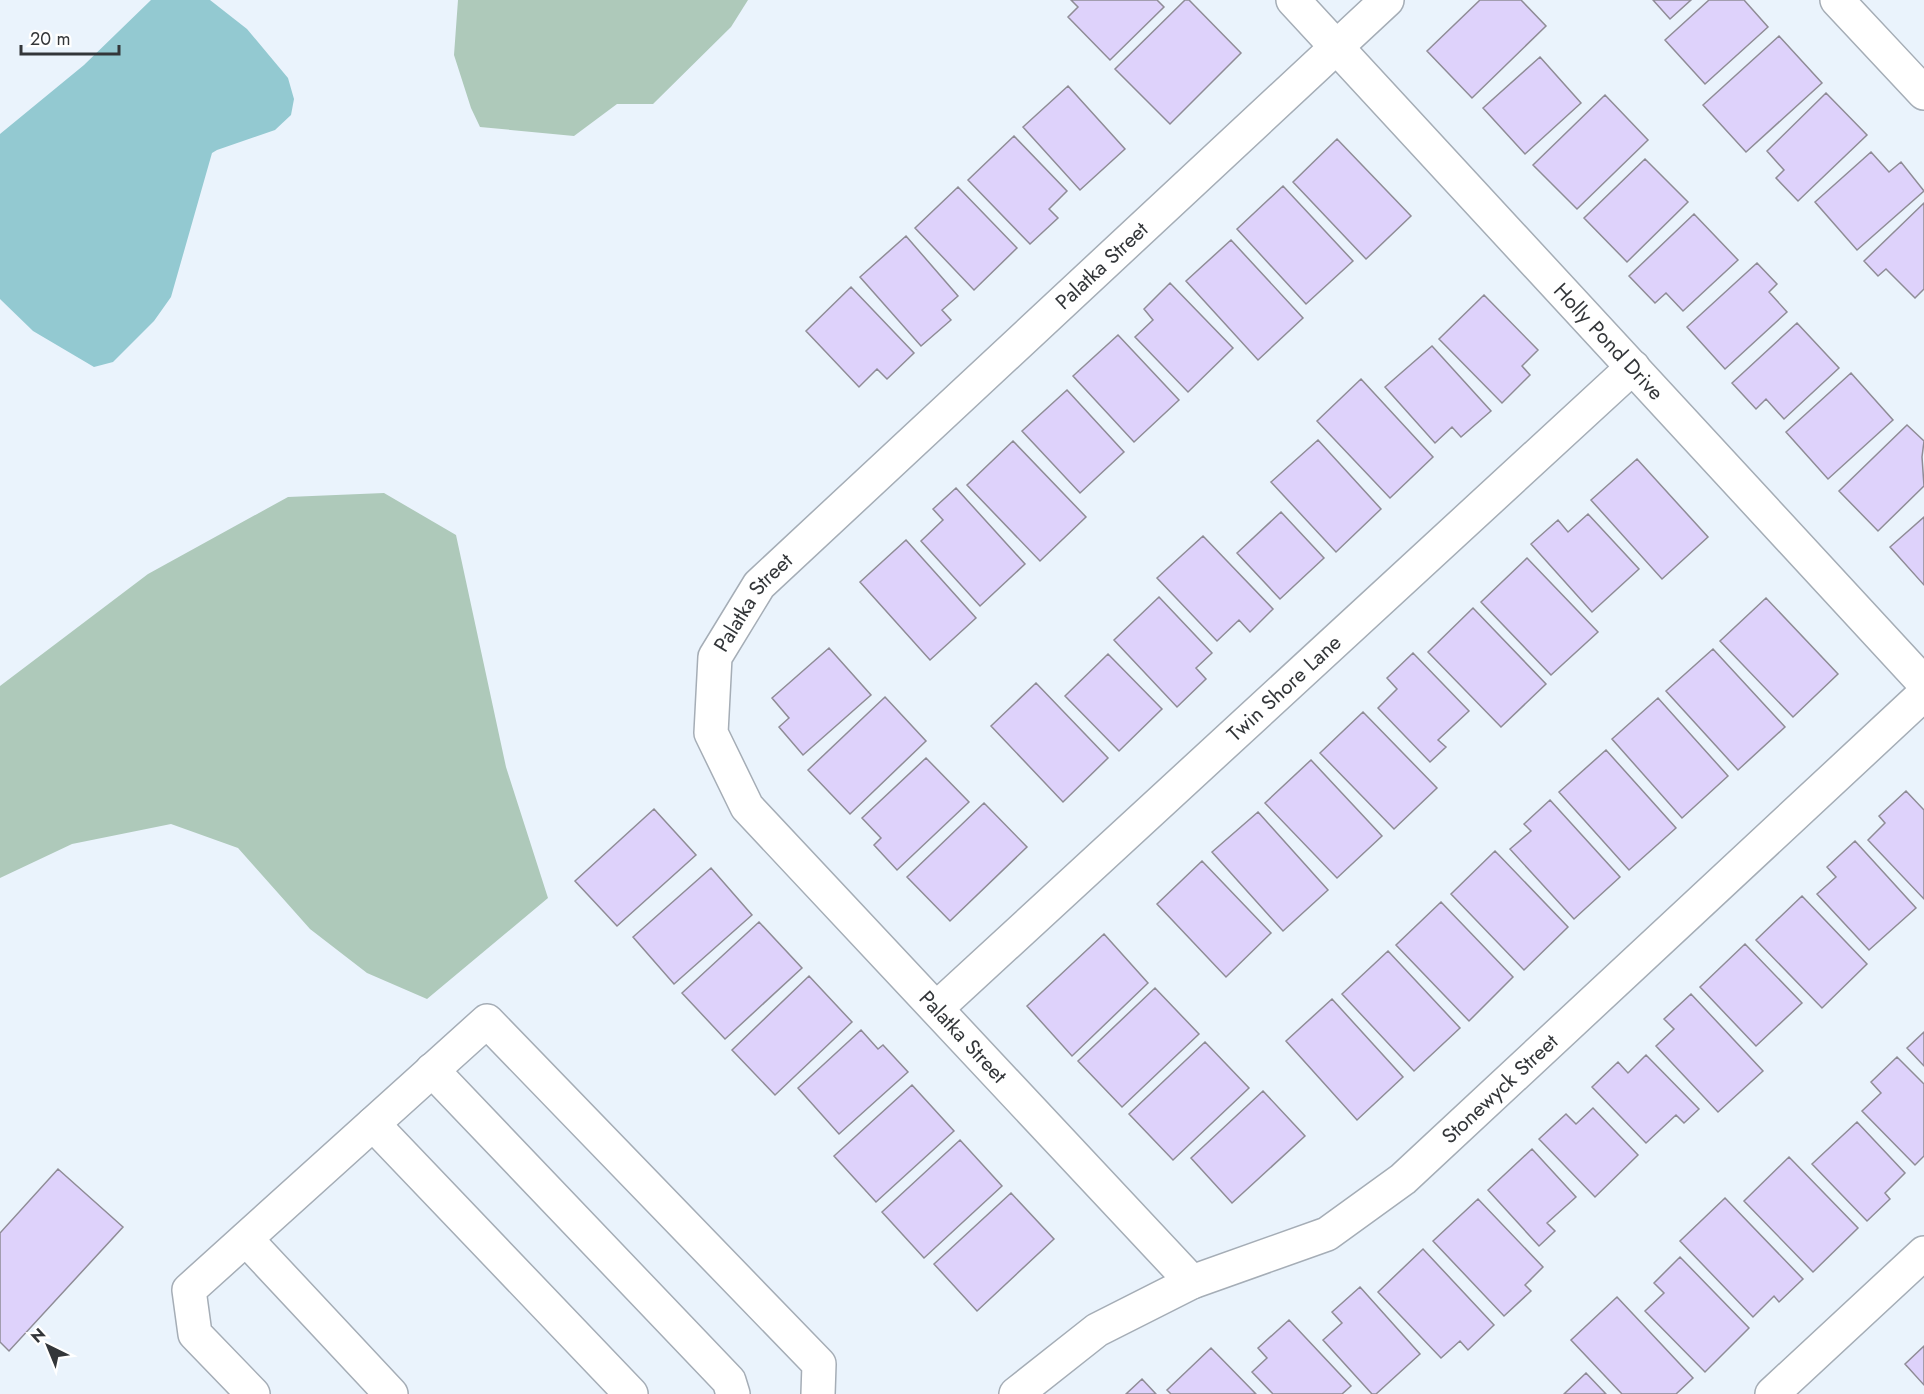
<svg xmlns="http://www.w3.org/2000/svg" width="1924" height="1394" font-family="Jost,sans-serif">
  <style>
    .green { fill: #aec9ba }
    .water { fill: #93c9d1 }
    .building { fill: #ded2fb; stroke: #8f8c96; stroke-width: 1.5 }
    .lines { fill: none; stroke-linecap: round; stroke-linejoin: round }
    .minor-casing { stroke: #a5adb6; stroke-width: 36 }
    .minor { stroke: #fff; stroke-width: 33 }
    .labels { text-anchor: middle; stroke-width: 4.5; stroke-linejoin: round; paint-order: stroke }
    .street-label { font-size: 21px; fill: #333639; stroke: #fff }
  </style>
  <rect width="100%" height="100%" fill="#eaf3fc"/>
  <path class="green" d="M458 0H748L731 27 653 104H617L574 136 480 127 471 108 454 55Z
    M384 493 456 535 506 767 548 898 427 999 367 973 310 929 238 848 171 824 72 844 0 878V686L148 574 288 497Z"/>
  <path class="water" d="M151 0H210L247 29 288 78 294 99 291 115 275 130 217 150 212 153 171 297 154 321 113 362 94 367 33 331 0 299V134L84 65Z"/>
  <path class="building" d="M1071 0H1157L1164 7 1110 60 1068 17 1078 7Z
    M1185 0H1189L1241 53 1170 124 1115 69Z
    M1480 0H1521L1546 26 1472 98 1427 51Z
    M1653 0H1691L1670 19Z
    M1709 0H1744L1768 27 1705 84 1665 40Z
    M1779 36 1822 83 1746 152 1703 105Z
    M1540 57 1581 103 1525 154 1483 108Z
    M1068 86 1125 149 1080 190 1023 127Z
    M1826 93 1867 135 1798 201 1776 178 1784 170 1767 151Z
    M1605 95 1648 140 1577 209 1533 165Z
    M1014 136 1067 191 1049 209 1058 218 1030 244 968 180Z
    M1337 139 1411 216 1366 259 1293 182Z
    M1871 152 1889 172 1901 162 1924 191 1857 250 1815 202Z
    M1645 159 1688 202 1627 262 1584 218Z
    M1283 186 1353 261 1306 304 1237 229Z
    M958 187 1017 248 974 290 915 228Z
    M1924 203V289L1915 298 1886 269 1878 276 1864 261Z
    M1694 214 1738 260 1683 311 1666 293 1655 303 1629 276Z
    M906 236 958 296 942 310 951 320 921 346 860 277Z
    M1231 240 1303 318 1258 360 1186 281Z
    M1757 263 1777 284 1769 292 1787 312 1725 369 1687 327Z
    M1170 283 1233 348 1188 392 1135 337 1153 320 1144 309Z
    M851 287 914 353 887 379 877 369 859 387 806 331Z
    M1484 295 1538 350 1522 366 1530 375 1502 403 1439 339Z
    M1797 323 1839 368 1784 419 1766 399 1756 409 1732 383Z
    M1118 335 1179 400 1134 442 1073 376Z
    M1432 346 1491 411 1461 437 1452 427 1435 443 1385 387Z
    M1851 373 1893 420 1828 479 1786 432Z
    M1361 379 1433 457 1390 498 1317 421Z
    M1067 390 1124 452 1080 493 1022 431Z
    M1907 425 1924 441 1922 457 1924 486 1878 531 1839 491Z
    M1318 440 1381 509 1336 552 1271 482Z
    M1013 441 1086 517 1040 561 967 485Z
    M1637 459 1708 537 1662 579 1591 500Z
    M956 488 1025 564 980 606 921 541 943 520 933 509Z
    M1281 512 1324 558 1280 599 1237 553Z
    M1588 514 1639 569 1592 612 1531 544 1558 520 1568 532Z
    M1924 517V585L1890 547Z
    M1203 536 1273 609 1250 632 1239 620 1217 641 1157 578Z
    M906 540 976 618 930 660 860 582Z
    M1527 558 1598 632 1551 675 1481 602Z
    M1159 597 1212 653 1196 668 1206 679 1177 707 1114 640Z
    M1766 598 1838 674 1793 717 1720 641Z
    M1473 608 1546 684 1501 727 1428 652Z
    M829 648 871 695 803 755 779 727 789 718 772 698Z
    M1713 649 1785 727 1738 770 1666 691Z
    M1413 653 1469 711 1438 740 1446 747 1430 762 1378 708 1397 689 1387 678Z
    M1108 654 1162 709 1119 751 1065 696Z
    M1036 683 1108 758 1063 802 991 726Z
    M885 697 926 741 850 814 808 770Z
    M1658 698 1728 776 1682 818 1612 739Z
    M1363 712 1437 788 1394 829 1320 753Z
    M1606 750 1676 828 1629 870 1559 792Z
    M926 758 969 802 897 870 874 845 881 838 862 818Z
    M1311 760 1382 836 1337 878 1265 803Z
    M1906 791 1924 810V899L1868 840 1885 823 1879 816Z
    M1550 800 1620 877 1574 919 1510 849 1531 831 1524 824Z
    M984 803 1027 847 950 921 907 877Z
    M654 809 696 855 617 926 575 881Z
    M1258 812 1328 890 1283 931 1212 852Z
    M1855 841 1916 908 1869 950 1817 894 1836 877 1827 867Z
    M1495 851 1568 927 1524 970 1451 894Z
    M1202 861 1271 933 1226 977 1157 904Z
    M711 868 752 915 674 984 633 937Z
    M1802 896 1867 964 1822 1008 1756 940Z
    M1441 902 1513 977 1469 1021 1396 945Z
    M759 922 802 968 725 1039 682 993Z
    M1104 934 1148 983 1072 1056 1027 1006Z
    M1745 944 1802 1003 1756 1046 1700 987Z
    M1388 951 1460 1028 1414 1071 1342 994Z
    M809 976 852 1022 775 1095 732 1050Z
    M1155 988 1199 1034 1122 1107 1078 1061Z
    M1691 994 1763 1071 1718 1112 1656 1046 1674 1029 1664 1019Z
    M1332 999 1403 1077 1357 1120 1286 1041Z
    M861 1030 878 1049 883 1045 908 1072 839 1134 798 1088Z
    M1924 1032V1066L1907 1048Z
    M1205 1042 1249 1088 1173 1160 1129 1114Z
    M1646 1055 1699 1109 1684 1123 1676 1115 1646 1143 1592 1087 1618 1062 1628 1073Z
    M1897 1057 1924 1084V1156L1915 1165 1862 1111 1881 1093 1871 1082Z
    M912 1085 954 1131 876 1202 834 1156Z
    M1263 1091 1305 1136 1232 1203 1191 1158Z
    M1593 1108 1638 1155 1595 1197 1539 1139 1566 1114 1576 1124Z
    M1857 1122 1905 1173 1885 1193 1890 1199 1867 1221 1812 1164Z
    M960 1140 1002 1186 924 1258 882 1212Z
    M1532 1149 1576 1197 1547 1223 1555 1231 1539 1246 1488 1190Z
    M1789 1157 1858 1228 1813 1272 1744 1201Z
    M58 1169 123 1227 9 1351 0 1342V1233Z
    M1011 1193 1054 1239 977 1311 934 1264Z
    M1725 1198 1803 1279 1779 1302 1774 1296 1753 1317 1680 1241Z
    M1478 1199 1543 1267 1525 1285 1531 1291 1504 1316 1433 1241Z
    M1423 1249 1494 1325 1468 1350 1460 1341 1441 1358 1378 1292Z
    M1680 1257 1749 1328 1705 1372 1645 1311 1664 1293 1654 1283Z
    M1360 1287 1420 1354 1376 1394H1372L1323 1340 1342 1323 1332 1312Z
    M1617 1297 1693 1378 1676 1394H1622L1571 1340Z
    M1289 1320 1351 1386 1342 1394H1273L1252 1372 1267 1358 1258 1348Z
    M1924 1346V1385L1905 1364Z
    M1211 1348 1256 1394H1171L1167 1390Z
    M1586 1373 1606 1394H1564Z
    M1142 1379 1156 1394H1126Z"/>
  <g class="lines">
    <defs>
      <g id="minor">
        <path id="s1" d="M1293 0 1924 683"/>
        <path d="M1837 0 1924 93"/>
        <path id="s2" d="M937 1008 1633 367"/>
        <path d="M432 1070 729 1381 733 1394"/>
        <path d="M373 1124 631 1394"/>
        <path d="M246 1239 391 1394"/>
        <path id="s3" d="M1192 1282 747 807 711 733 715 657 759 585 1387 0"/>
        <path d="M253 1394 195 1334 189 1290 487 1021 819 1364 818 1394"/>
        <path id="s4" d="M1016 1394 1097 1330 1192 1282 1327 1234 1403 1179 1924 694"/>
        <path d="M1772 1394 1924 1253"/>
      </g>
    </defs>
    <use href="#minor" class="minor-casing"/>
    <use href="#minor" class="minor"/>
  </g>
  <g class="labels">
    <g class="street-label">
      <text dy="7" stroke="none"><textPath href="#s3" startOffset="1362">Palatka Street</textPath></text>
      <text dy="7" stroke="none"><textPath href="#s1" startOffset="465">Holly Pond Drive</textPath></text>
      <text dy="7" stroke="none"><textPath href="#s3" startOffset="876">Palatka Street</textPath></text>
      <text dy="7" stroke="none"><textPath href="#s2" startOffset="472">Twin Shore Lane</textPath></text>
      <text transform="translate(963 1037) rotate(47)" y="7">Palatka Street</text>
      <text dy="7" stroke="none"><textPath href="#s4" startOffset="579">Stonewyck Street</textPath></text>
    </g>
  </g>
  <g transform="translate(48 1346) rotate(317)" stroke="#ffffff" stroke-width="4.5" paint-order="stroke">
  <path d="M0-4.5L10 22L0 15L-10 22Z" fill="#333639"/>
  <text y="-9" font-size="16" font-weight="bold" text-anchor="middle" fill="#333639">N</text>
  </g>
  <path d="M21 45v9h98v-9" fill="none" stroke="#333639" stroke-width="3"/>
  <text x="30" y="45" font-size="18" fill="#333639" stroke="#ffffff" stroke-width="4.5" paint-order="stroke">20 m</text>
</svg>
